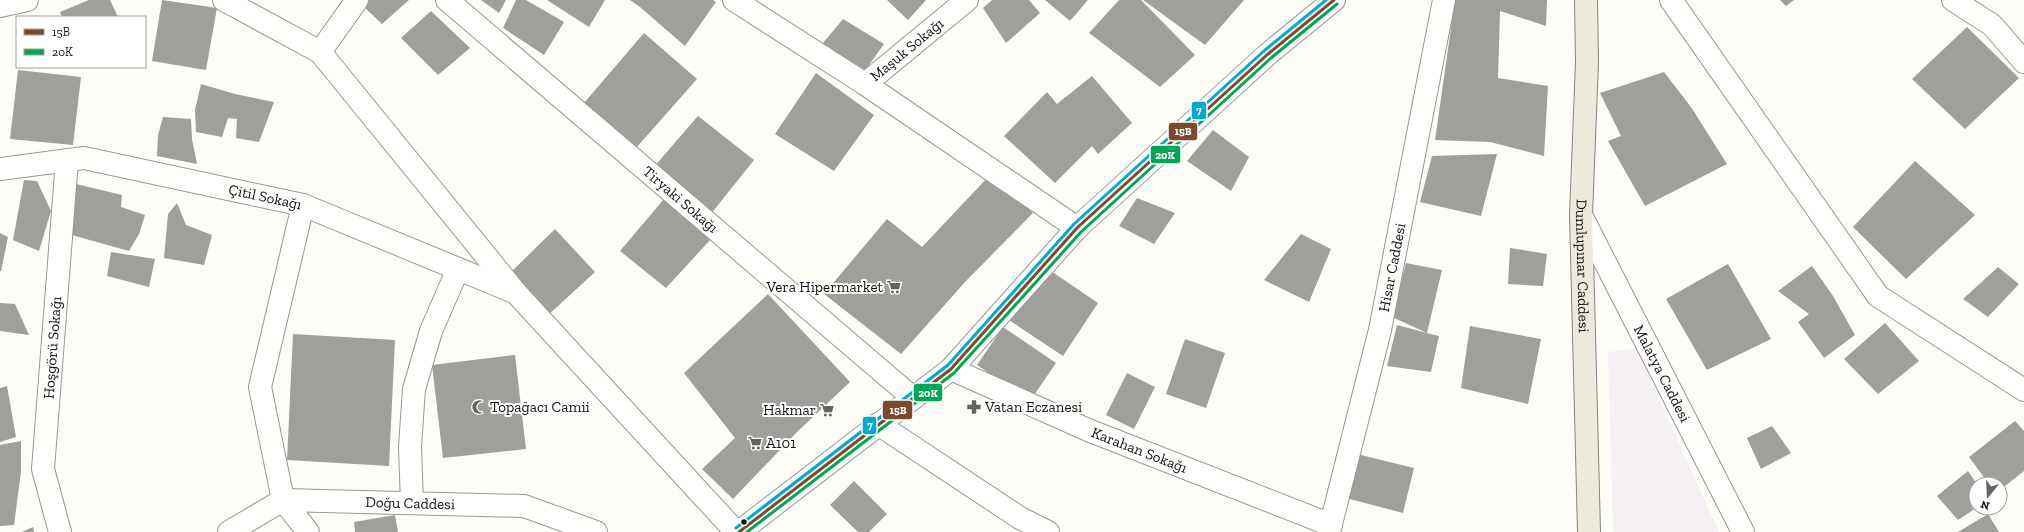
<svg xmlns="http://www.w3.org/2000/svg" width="2024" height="532" font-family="'Zilla Slab',serif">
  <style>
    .industrial { fill: #f5f0f3 }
    .building { fill: #a19f9c }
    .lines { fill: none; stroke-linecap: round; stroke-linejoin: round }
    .minor-casing { stroke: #979795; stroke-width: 24 }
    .major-casing { stroke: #858482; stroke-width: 24 }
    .minor { stroke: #fffffe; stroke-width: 22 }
    .major { stroke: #ede9dc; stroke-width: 22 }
    .bus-1-casing { stroke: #fff; stroke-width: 6 }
    .bus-2-casing { stroke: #fff; stroke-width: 6 }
    .bus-3-casing { stroke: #fff; stroke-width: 6 }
    .bus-1 { stroke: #7a4b2a; stroke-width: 3 }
    .bus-2 { stroke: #00a651; stroke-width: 3 }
    .bus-3 { stroke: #00a9ce; stroke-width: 3 }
    .bus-dot { fill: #111; stroke: #fff; stroke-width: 1.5 }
    .labels { text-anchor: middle; stroke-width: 4; stroke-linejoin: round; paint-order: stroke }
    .street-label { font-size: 15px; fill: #111; stroke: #fff }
    .poi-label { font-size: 15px; fill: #111; stroke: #fff; text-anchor: start }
    .line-badge { stroke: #fff; stroke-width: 1.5 }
    .badge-label { font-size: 11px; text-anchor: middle; font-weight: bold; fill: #fff }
  </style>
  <rect width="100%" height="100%" fill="#fdfcf7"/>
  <path class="industrial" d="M1636 348 1719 532H1613L1608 352Z"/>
  <path class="building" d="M89 0H110L118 17H62L60 12Z
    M162 0 217 8 206 70 152 61Z
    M367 0H409L382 24 363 6Z
    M481 0H506L499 13Z
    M516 0H526L564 22 544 55 503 28Z
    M547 0H605L589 27Z
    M630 0H713L716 2 685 46 640 7Z
    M887 0H926L908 20Z
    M992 0H1029L1040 13 1006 43 983 8Z
    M1045 0H1088L1070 21Z
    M1119 0H1141L1195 55 1160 87 1089 33Z
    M1143 0H1244L1205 45Z
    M1455 0H1547L1546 26 1500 11 1498 78 1548 86 1544 156 1490 142 1435 140Z
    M1780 0H1794L1786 6Z
    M431 11 470 48 438 75 401 38Z
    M843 19 884 44 864 72 823 43Z
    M1967 27 2019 78 1965 129 1912 79Z
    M644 33 697 79 636 148 584 103Z
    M18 70 81 77 73 145 10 139Z
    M1664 72 1691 107 1727 164 1645 206 1608 141 1621 136 1600 93Z
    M816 73 874 115 834 171 775 134Z
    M1092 76 1132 123 1098 154 1092 146 1055 183 1004 136 1047 92 1057 104Z
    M201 84 235 94 274 102 259 142 236 138 237 119 228 118 222 137 196 132 195 110Z
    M698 116 754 160 710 215 653 168Z
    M163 117 191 119 192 139 197 164 157 156 158 135Z
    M1213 130 1249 157 1231 191 1187 161Z
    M1497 154 1481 216 1420 202 1432 156Z
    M1915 161 1975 215 1906 279 1853 227Z
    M990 175 1033 213 965 282 901 354 824 294 887 219 922 247Z
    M24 180 37 181 51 211 39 251 13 240Z
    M72 183 122 195 121 207 145 215 139 234 129 251 68 234Z
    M1137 198 1175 213 1154 244 1119 226Z
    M664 199 711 239 666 288 620 251Z
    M177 203 186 225 212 235 204 265 164 258 168 214Z
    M555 229 595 272 546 317 508 275Z
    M0 233 8 237 1 271H0Z
    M1301 234 1331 249 1309 302 1264 280Z
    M1510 248 1547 254 1543 286 1508 284Z
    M111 252 155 259 149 287 107 276Z
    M1406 263 1442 270 1427 333 1439 336 1431 372 1387 366 1397 325 1427 333 1392 317Z
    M1728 264 1771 339 1707 370 1666 299Z
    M1812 266 1833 296 1855 335 1824 358 1798 322 1809 314 1778 291Z
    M1045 267 1098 303 1063 356 1009 320Z
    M1998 267 2019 284 1988 317 1963 299Z
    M768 294 850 382 797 432 733 499 702 469 735 438 684 373Z
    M0 303 15 304 29 335 0 331Z
    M1885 323 1919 361 1878 394 1844 359Z
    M1470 326 1541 339 1528 404 1461 388Z
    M1003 327 1056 363 1030 401 977 365Z
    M293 334 395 340 389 466 287 460Z
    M1185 339 1225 353 1206 408 1166 394Z
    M515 355 526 449 443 458 432 365Z
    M1127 373 1155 387 1134 429 1106 415Z
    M7 386 16 437 0 442V388Z
    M2015 421 2024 431V471L2000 490V484H1989L1969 457Z
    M1772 426 1791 453 1761 469 1747 438Z
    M21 441V472L14 525 0 526V445Z
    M1357 454 1414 468 1403 513 1346 498Z
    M1968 471 1977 484 1976 508 1958 520 1937 496Z
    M854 481 887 514 869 532H858L830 505Z
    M1988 514 1999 532H1958Z
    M395 515 398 532H355L354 522Z
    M33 527 34 532H22Z"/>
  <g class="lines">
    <defs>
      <g id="minor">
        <path d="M224 0 320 52 517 294 736 532"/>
        <path id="s1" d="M447 0 913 398"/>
        <path d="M734 0 865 84 1077 228"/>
        <path d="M1671 0 1878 296 2024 390"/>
        <path d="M1953 0 1992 25 2024 62"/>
        <path d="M0 6 27 0"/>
        <path d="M320 52 357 0"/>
        <path id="s2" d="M865 84 967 0"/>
        <path id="s3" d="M0 169 84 158 303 205 514 292"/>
        <path d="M303 205 260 387 283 500 308 532"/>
        <path id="s4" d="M1581 215 1743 532"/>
        <path id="s5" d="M951 369 1088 430 1331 525"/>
        <path d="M878 424 1020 518 1048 532"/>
        <path d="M412 503 410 447 414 389 431 331 458 269"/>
        <path id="s6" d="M60 532 43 469 67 160"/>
        <path id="s7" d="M229 532 283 500 524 506 596 532"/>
        <path d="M739 532 951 369 1077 228 1268 54 1334 0"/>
        <path id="s8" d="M1329 532 1380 330 1444 0"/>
      </g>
      <g id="major">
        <path id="s9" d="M1586 0 1587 62 1581 215 1589 532"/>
      </g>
    </defs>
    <use href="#minor" class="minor-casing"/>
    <use href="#major" class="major-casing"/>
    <use href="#minor" class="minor"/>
    <use href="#major" class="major"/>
    <defs>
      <path id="bus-1" d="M739 532 951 369 1077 228 1268 54 1334 0"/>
      <path id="bus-2" d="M747 532 954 373 1081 232 1271 58 1337 4"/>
      <path id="bus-3" d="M736 528 948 365 1074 224 1265 50 1326 0"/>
    </defs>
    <use href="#bus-1" class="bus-1-casing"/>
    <use href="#bus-2" class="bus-2-casing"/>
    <use href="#bus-3" class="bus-3-casing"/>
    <use href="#bus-1" class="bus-1"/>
    <use href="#bus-2" class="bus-2"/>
    <use href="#bus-3" class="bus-3"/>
  </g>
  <defs>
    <symbol id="supermarket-bare" viewBox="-9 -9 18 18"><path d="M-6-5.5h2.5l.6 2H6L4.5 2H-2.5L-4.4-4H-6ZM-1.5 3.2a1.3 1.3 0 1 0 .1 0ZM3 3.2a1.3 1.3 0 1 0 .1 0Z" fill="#646362" stroke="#fff" stroke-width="2.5" paint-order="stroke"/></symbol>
    <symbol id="mosque-bare" viewBox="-9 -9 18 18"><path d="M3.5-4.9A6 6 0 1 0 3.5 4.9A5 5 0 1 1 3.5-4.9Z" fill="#646362" stroke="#fff" stroke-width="2.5" paint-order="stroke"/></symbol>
    <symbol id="pharmacy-bare" viewBox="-9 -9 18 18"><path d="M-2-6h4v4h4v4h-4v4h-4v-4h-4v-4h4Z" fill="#646362" stroke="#fff" stroke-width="2.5" paint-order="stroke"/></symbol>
  </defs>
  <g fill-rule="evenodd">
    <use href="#supermarket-bare" x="884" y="277" width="20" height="20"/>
    <use href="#mosque-bare" x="469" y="397" width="20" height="20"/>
    <use href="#pharmacy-bare" x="964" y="397" width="20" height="20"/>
    <use href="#supermarket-bare" x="817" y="400" width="20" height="20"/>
    <use href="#supermarket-bare" x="745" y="433" width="20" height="20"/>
  </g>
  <circle class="bus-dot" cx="744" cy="522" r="3.5"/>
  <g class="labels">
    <g class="street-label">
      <text dy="5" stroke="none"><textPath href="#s2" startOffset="54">Maşuk Sokağı</textPath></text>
      <text dy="5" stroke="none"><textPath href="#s3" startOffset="270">Çitil Sokağı</textPath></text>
      <text dy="5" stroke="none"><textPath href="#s1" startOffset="307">Tiryaki Sokağı</textPath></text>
      <text dy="5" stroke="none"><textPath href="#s9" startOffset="266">Dumlupınar Caddesi</textPath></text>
      <text dy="5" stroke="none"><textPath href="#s8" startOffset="272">Hisar Caddesi</textPath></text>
      <text dy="5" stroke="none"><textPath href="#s6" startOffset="187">Hoşgörü Sokağı</textPath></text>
      <text dy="5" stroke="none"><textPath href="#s4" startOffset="178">Malatya Caddesi</textPath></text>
      <text dy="5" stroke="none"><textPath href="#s5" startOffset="205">Karahan Sokağı</textPath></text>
      <text dy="5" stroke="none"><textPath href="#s7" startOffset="190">Doğu Caddesi</textPath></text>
    </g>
    <g class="poi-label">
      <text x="883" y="292" text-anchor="end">Vera Hipermarket</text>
      <text x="490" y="412">Topağacı Camii</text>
      <text x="985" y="412">Vatan Eczanesi</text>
      <text x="816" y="415" text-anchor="end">Hakmar</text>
      <text x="766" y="448">A101</text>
    </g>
  </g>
  <g class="line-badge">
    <rect x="1191" y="101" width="16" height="19" rx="4" fill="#00a9ce"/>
    <rect x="1168" y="122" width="30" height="19" rx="4" fill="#7a4b2a"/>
    <rect x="1150" y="145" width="31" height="19" rx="4" fill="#00a651"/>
    <rect x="913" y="383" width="30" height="19" rx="4" fill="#00a651"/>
    <rect x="882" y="400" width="31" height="20" rx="4" fill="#7a4b2a"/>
    <rect x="862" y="416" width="15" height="19" rx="4" fill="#00a9ce"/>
  </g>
  <g class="badge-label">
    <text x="1199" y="114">7</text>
    <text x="1183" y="135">15B</text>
    <text x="1165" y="159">20K</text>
    <text x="928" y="397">20K</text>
    <text x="898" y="414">15B</text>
    <text x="870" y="429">7</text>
  </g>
  <rect x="16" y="16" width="130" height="52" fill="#ffffff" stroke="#a0a0a0"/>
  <rect x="24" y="29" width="20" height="6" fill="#7a4b2a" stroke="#a0a0a0"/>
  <text x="52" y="36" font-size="12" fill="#111111">15B</text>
  <rect x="24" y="49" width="20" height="6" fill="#00a651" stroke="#a0a0a0"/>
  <text x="52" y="56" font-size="12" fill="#111111">20K</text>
  <g transform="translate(1988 496) rotate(198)"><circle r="19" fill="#ffffff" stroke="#a0a0a0"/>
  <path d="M0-3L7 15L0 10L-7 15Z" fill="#646362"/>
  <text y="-6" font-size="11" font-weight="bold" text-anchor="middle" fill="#111111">N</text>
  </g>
</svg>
